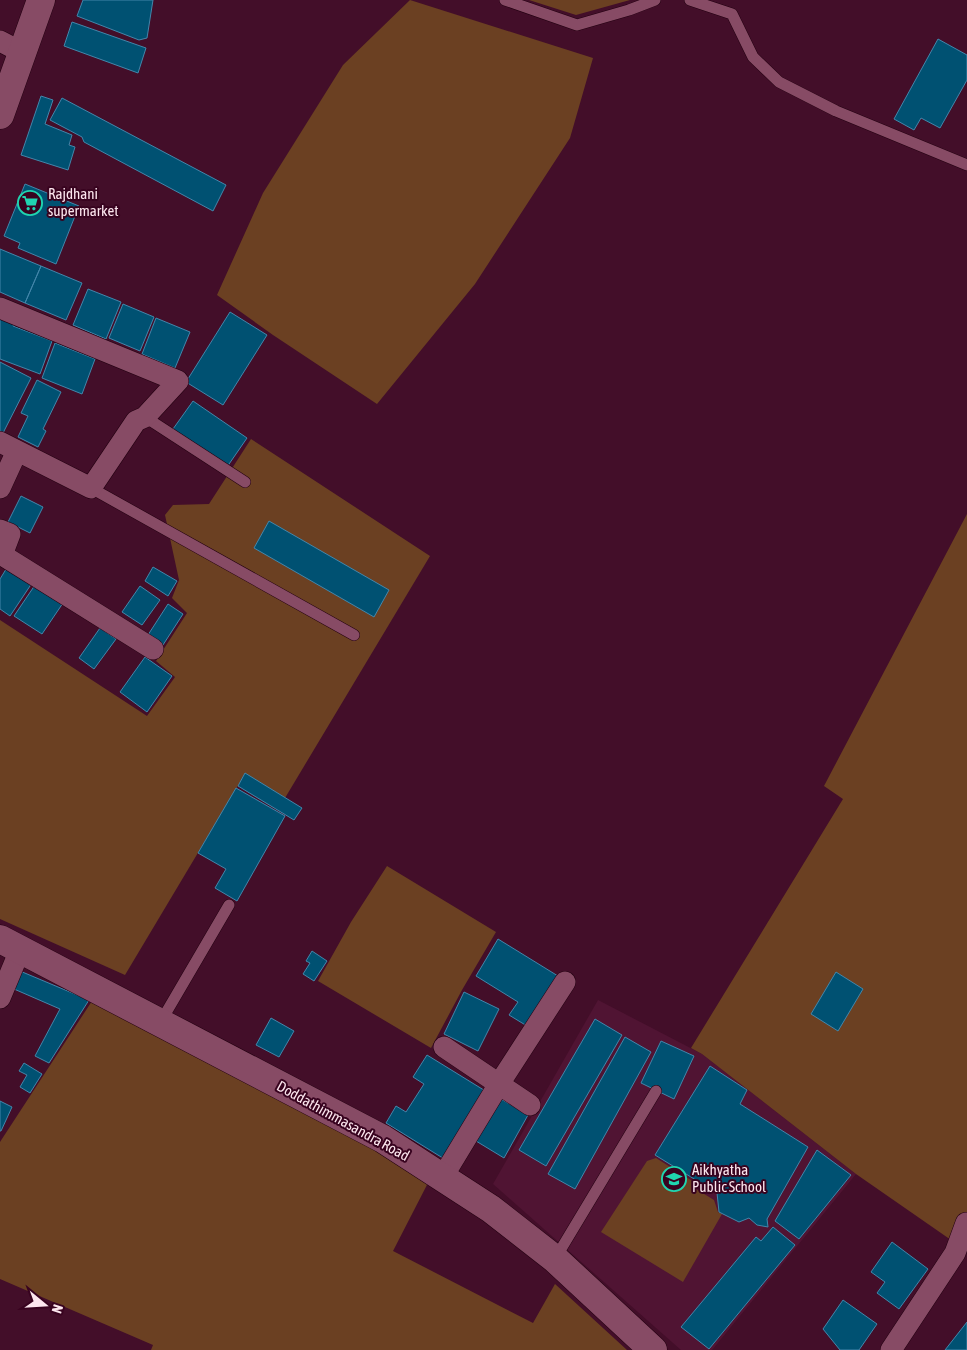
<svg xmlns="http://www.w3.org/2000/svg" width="967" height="1350" font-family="'Asap Condensed',sans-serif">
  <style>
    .built { fill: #501433 }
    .green { fill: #6b4022 }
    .building { fill: #005172; stroke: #4386aa }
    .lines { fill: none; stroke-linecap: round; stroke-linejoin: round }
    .lane-casing { stroke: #230011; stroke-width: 12 }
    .street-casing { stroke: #230011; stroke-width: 22 }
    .secondary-casing { stroke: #230011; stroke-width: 29 }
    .lane { stroke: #874b65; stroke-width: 11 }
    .street { stroke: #874b65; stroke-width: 21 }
    .secondary { stroke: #874b65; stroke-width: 28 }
    .labels { text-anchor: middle; stroke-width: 4; stroke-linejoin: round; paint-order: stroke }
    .poi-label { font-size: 15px; fill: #fce6ee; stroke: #38031f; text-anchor: start }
    .street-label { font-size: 15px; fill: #fce6ee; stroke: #38031f }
  </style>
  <rect width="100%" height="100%" fill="#430e29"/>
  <path class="built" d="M598 1000 702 1054 856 1174 712 1350H681L493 1184Z"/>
  <path class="green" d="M410 0 593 58 570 138 475 284 377 404 273 335 217 295 263 193 343 65Z
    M529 0H630L576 15Z
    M251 439 430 556 285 798 245 774 125 975 0 919V620L147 716 175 677 156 661 187 613 172 598 179 580 165 515 173 505 209 504Z
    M967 514V1243L964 1249 856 1174 702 1054 691 1048 843 799 824 786Z
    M387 866 496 932 462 990 431 1048 318 981 351 922Z
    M92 1001 330 1123 430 1179 393 1251 533 1323 555 1284 627 1350H151L153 1345 0 1279V1142Z
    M656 1158 694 1182 691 1186 714 1200 718 1212 722 1214 683 1282 601 1232 647 1161Z"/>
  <path class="building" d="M83 0H153L147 38 139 40 77 16Z
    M72 22 146 48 138 73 64 46Z
    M938 39 967 55V80L940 128 921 118 914 130 894 119Z
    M41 96 53 100 45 124 72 135 69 145 75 147 68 170 21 155Z
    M62 98 226 185 213 211 84 142 82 137 50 120Z
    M25 184 79 206 56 264 18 248 20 243 4 236Z
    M0 249 41 266 25 303 0 292Z
    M41 266 82 283 66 320 25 303Z
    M88 289 121 302 106 339 73 325Z
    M123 304 154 317 140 351 109 338Z
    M230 312 267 335 223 405 186 382Z
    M0 313 16 319 13 326 52 341 40 374 0 359Z
    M156 318 190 332 175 368 142 354Z
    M55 343 95 359 82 394 42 378Z
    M0 362 31 378 2 435 0 434Z
    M37 380 61 392 43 429 46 431 38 447 18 437 28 416 21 413Z
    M193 401 247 438 227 467 173 429Z
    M21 496 43 507 30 533 8 522Z
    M269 521 389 590 374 617 254 548Z
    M8 566 32 583 10 616 0 609V579Z
    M153 567 177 581 168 596 145 581Z
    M35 585 63 603 42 634 14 616Z
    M140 586 160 600 142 625 122 612Z
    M168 604 183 614 161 648 146 638Z
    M100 628 116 639 94 669 79 658Z
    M145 657 172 676 147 712 120 692Z
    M245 773 302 808 294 820 238 786Z
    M236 788 285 816 237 901 215 888 226 869 198 853Z
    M498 939 558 976 527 1026 509 1015 518 1002 476 976Z
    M312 951 327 961 314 981 303 974 310 963 306 961Z
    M20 971 89 1000 49 1063 35 1056 60 1009 14 989Z
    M836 972 863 989 838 1031 811 1014Z
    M464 992 499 1009 478 1051 444 1034Z
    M271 1018 294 1031 279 1057 256 1045Z
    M595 1019 622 1035 546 1166 519 1150Z
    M625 1037 651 1052 575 1189 548 1174Z
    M661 1041 694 1056 674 1099 641 1083Z
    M427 1055 487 1092 446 1160 386 1123 396 1106 406 1112 424 1084 413 1077Z
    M24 1063 42 1074 30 1093 20 1087 27 1075 19 1071Z
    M710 1066 747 1090 740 1104 808 1147 767 1219 768 1227 757 1225 749 1218 739 1222 719 1212 717 1193 655 1155Z
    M501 1099 528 1115 504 1158 476 1141Z
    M0 1101 12 1107 1 1131H0Z
    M817 1150 851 1175 799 1239 775 1221Z
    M773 1227 795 1245 709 1349 681 1327 756 1237 761 1241Z
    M892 1242 928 1269 899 1309 877 1293 885 1282 871 1272Z
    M843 1300 877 1324 859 1350H840L823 1329Z
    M967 1322V1350H945Z"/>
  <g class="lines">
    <defs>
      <path id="lane" d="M505 0 577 25 629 10 655 0
        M690 0 732 14 753 57 779 82 836 111 967 165
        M145 417 245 482
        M91 488 354 635
        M160 1023 229 905
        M555 1259 656 1091"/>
      <path id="street" d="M0 41 23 53
        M0 308 178 381 145 417 136 421 91 488 0 442
        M0 488 17 451
        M0 530 10 534 2 555 153 649
        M0 998 20 950
        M444 1047 530 1105
        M442 1178 499 1084 565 982
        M891 1350 955 1253 966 1223"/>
      <path id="secondary" d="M0 115 41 0
        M0 939 383 1139 491 1209 555 1259 653 1350"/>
    </defs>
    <use href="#lane" class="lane-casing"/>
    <use href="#street" class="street-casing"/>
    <use href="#secondary" class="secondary-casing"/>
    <use href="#lane" class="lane"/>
    <use href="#street" class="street"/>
    <use href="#secondary" class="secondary"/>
  </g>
  <defs>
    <symbol id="supermarket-ring" viewBox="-11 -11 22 22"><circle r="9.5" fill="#38031f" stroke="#20d5b0" stroke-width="1.5"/><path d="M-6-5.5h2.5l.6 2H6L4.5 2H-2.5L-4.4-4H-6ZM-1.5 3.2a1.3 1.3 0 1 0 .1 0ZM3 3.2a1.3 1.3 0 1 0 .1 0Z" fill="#20d5b0"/></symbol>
    <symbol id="school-ring" viewBox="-11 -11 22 22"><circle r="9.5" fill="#38031f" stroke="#20d5b0" stroke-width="1.5"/><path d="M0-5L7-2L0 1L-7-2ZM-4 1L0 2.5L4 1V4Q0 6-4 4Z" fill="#20d5b0"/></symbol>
  </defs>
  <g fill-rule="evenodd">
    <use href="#supermarket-ring" x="16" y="189" width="28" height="28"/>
    <use href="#school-ring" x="660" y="1165" width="28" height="28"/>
  </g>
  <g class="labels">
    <g class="poi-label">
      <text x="48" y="199">Rajdhani<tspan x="48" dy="17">supermarket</tspan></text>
      <text x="692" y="1175">Aikhyatha<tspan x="692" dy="17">Public School</tspan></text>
    </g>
    <g class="street-label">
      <text transform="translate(343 1121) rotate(29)" y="5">Doddathimmasandra Road</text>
    </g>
  </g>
  <g transform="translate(45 1305) rotate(108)" stroke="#38031f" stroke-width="4" paint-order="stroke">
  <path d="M0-4L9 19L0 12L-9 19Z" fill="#fce6ee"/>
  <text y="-8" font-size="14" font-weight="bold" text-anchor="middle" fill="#fce6ee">N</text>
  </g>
</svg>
